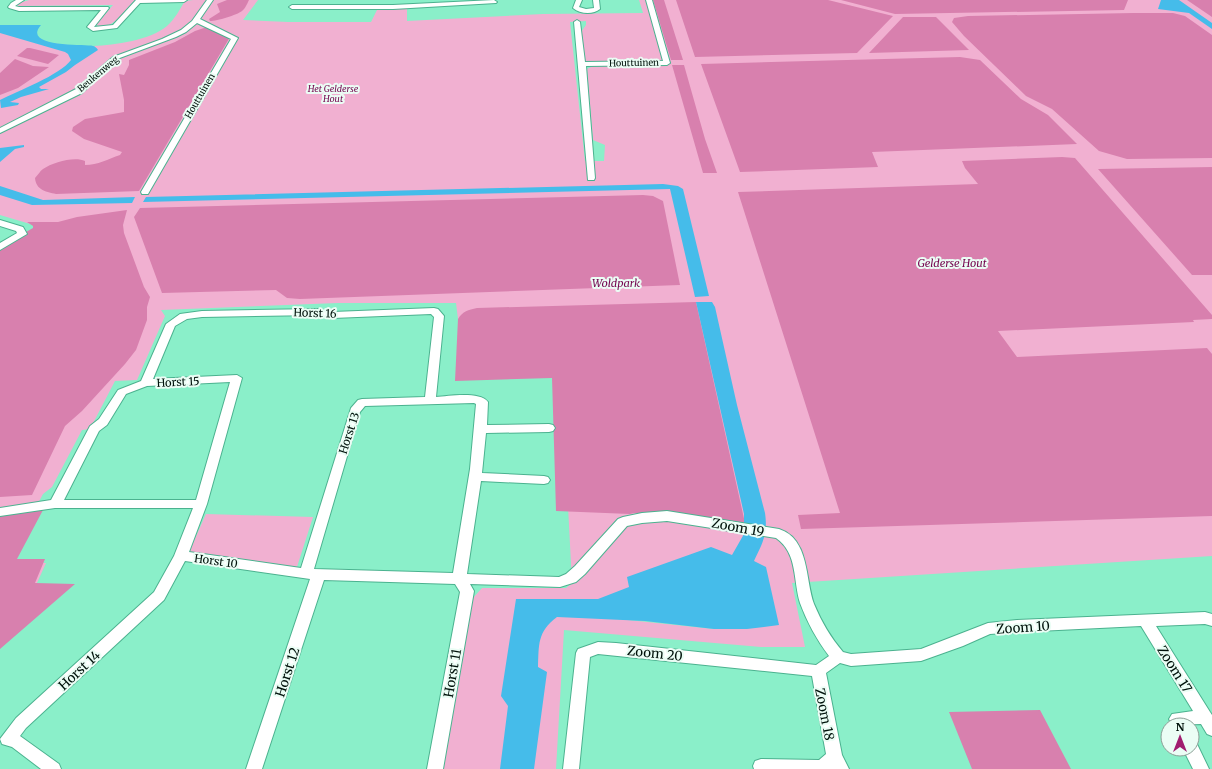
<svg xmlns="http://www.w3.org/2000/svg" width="1212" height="769" font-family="Merriweather,serif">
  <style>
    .green { fill: #f1b0d1; fill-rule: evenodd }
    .forest { fill: #d880ae }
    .water { fill: #45bcea }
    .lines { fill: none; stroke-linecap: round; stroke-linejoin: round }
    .minor-casing { stroke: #4bb28f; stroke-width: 2 }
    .minor { fill: #fff; fill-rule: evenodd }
    .labels { text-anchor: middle; stroke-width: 4; stroke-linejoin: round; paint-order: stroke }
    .far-street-label { font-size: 9px; fill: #00120b; stroke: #ebfdf5 }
    .far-park-label { font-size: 9px; font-style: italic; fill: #75064f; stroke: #ebfdf5 }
    .park-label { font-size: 11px; font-style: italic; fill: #75064f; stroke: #ebfdf5 }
    .street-label { font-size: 11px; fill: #00120b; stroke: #ebfdf5 }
    .near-street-label { font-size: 13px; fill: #00120b; stroke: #ebfdf5 }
  </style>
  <rect width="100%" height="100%" fill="#8aefc9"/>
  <path class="green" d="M29 0H135C125 10 112 32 96 25L113 5 17 6 19 3Z
    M193 0H258L243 20 288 22H371L378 8 407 7V21L543 14 643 13 639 0H1212V556L792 583 805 647H761L564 630 556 769H443L473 598 482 588H566L572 583 561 371 465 375 456 303H338L161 310 165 316 137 380 115 381 90 429 82 430 52 487 43 494 7 561 46 563 32 594 0 646V250L37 226 0 215V28L36 41 97 49 94 46C114 45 151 40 167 26 175 19 180 9 185 1ZM586 21V25L581 32 585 61 593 63 652 61 653 65 593 66 587 69 593 140 605 145 604 161H585L570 22ZM561 613 747 629H714Z
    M206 514 313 517 296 570 189 552Z"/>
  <path class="forest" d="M227 0H249C247 4 245 9 242 11 237 15 217 21 210 21L209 19 220 12 217 4Z
    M653 0H664L683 60H671Z
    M676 0H828L893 16 857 53 695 57Z
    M841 0H1128L1124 10 895 14Z
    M1187 0H1212V17Z
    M1133 13H1173L1185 16 1212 35V158L1127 159 1099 151 1052 109 1026 96 964 36 952 22 954 18 968 16Z
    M903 17H936L969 50 869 53Z
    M207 27 230 37 139 191 56 194C46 192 36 190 35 178 38 175 40 171 43 169 53 162 75 156 85 161V165C98 165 108 159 120 155L122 152 84 139 72 131 73 127 85 119 124 112V100L119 74 124 75 129 65V60L175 42 195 31Z
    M27 48H30L59 55 48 64 17 56Z
    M960 57 980 60 1021 99 1048 115 1077 144 872 152 878 167 740 172 701 64Z
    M15 59 33 66 49 67 18 88 0 95V73Z
    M672 65H684L705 139 717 173H703Z
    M1062 157 1075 158 1212 315V319L1193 320 1194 322 998 331 1017 357 1207 348 1212 354V516L801 529 798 515 840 513 738 192 978 184 965 168 962 161Z
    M1212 167V275H1192L1098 169Z
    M643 195 653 196 663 201 680 285 300 299 287 298 276 290 162 293 134 217 140 208Z
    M127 210 123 225 124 233 144 287 150 297 147 307V320L136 350 125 364 82 411 65 426 32 495 0 497V247L33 228V226L27 222H58L77 217Z
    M696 302 745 523C708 518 672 512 634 513L630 514 556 511 552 378 455 381 458 319C463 311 468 310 477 308Z
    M0 510H43L17 559H45L35 583 75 584 0 649Z
    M1040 710 1071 769H972L949 712Z"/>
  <path class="water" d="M1161 0H1179L1212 23V29L1189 13 1158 9Z
    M0 25H41C21 48 85 44 93 46 94 46 97 48 98 50L75 65 66 72 39 87 41 89H49L21 97 10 102 19 103 18 105 1 108 0 100C18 91 60 75 71 60L68 54 65 52 0 33Z
    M24 145V147L15 149 0 162V148Z
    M663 184 678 186 683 189 709 296 695 297 670 189 143 202 146 197Z
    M0 186 43 200 135 197 132 203 32 205 0 195Z
    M696 302H712L715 307 737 405 765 513C768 534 763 542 754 561L766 567 779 625 747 629H714L645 621 557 617C537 632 539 645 538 667L547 672 534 769H500L508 706 501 696 516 599H598L629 587 627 577 711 547 732 555 744 534V514Z"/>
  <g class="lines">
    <defs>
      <path id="minor" d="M16 0H24L15 6 19 7H108L109 8 94 27 113 25 136 0H187L184 2 140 3 117 28 93 31 87 27 101 10 19 11 9 8 8 7 11 3Z
        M207 0H213L200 19 238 38 148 194H142L141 192 231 39 197 23 186 32 176 37 117 59 82 93 0 133V128L76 89 113 57 162 39 181 30 192 21Z
        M494 0 497 2 496 3 393 9H292L289 7 292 5H393Z
        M576 0H582L579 7 586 9 594 8 593 0H599L600 9C593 15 580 14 573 8Z
        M646 0H652L670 63 667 65 586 66 595 178 594 180H588L574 22 577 20 580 22 585 62 663 61Z
        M0 220 23 227 27 234 0 250V243L17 233 16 231 0 226Z
        M434 308 438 309 444 316 436 397C449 396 480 391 488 402L487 425 549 424 553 425 555 428 553 431 549 432 486 433 482 473 544 476 548 477 550 480 548 483 544 484 481 481 467 574 559 577 566 574 575 566 618 519 623 517 642 513 667 511 779 529C810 539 805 580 814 604 821 621 831 638 843 652L851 654 921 649 988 623 1017 620 1205 612 1212 614V626L1205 624 1156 626 1210 712 1212 715V736L1207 734 1201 724 1172 725 1169 719 1172 714 1193 711 1141 626 1017 632 990 634 963 646 921 661 851 666 840 663 826 673 842 755 849 769H754L753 766 755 761 761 759 819 760 826 754 812 676 598 654 590 657 579 769H563L576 653 578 649 598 642 616 643 816 665 829 656C817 640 807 622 800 603 793 581 798 553 776 538L667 521 642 523 627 526 585 574 576 582 560 587 470 584 474 591 443 769H427L460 592 455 584 324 580 262 769H246L310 579 185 561 164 600 26 728 20 736 59 764 61 769H41L12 747 2 744 0 739 16 718 154 592 174 556 193 508H55L0 516V508L51 500 90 426 99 419 118 390 141 381 166 324 180 314 202 311 319 309 333 312ZM431 314 434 317 425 397 362 399 358 400 351 408 301 568 189 552 207 504 242 378 237 375 153 379 175 326 187 319 202 317 319 315 333 318ZM230 382 196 500H64L99 431 107 425 126 394 147 386ZM474 403 476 404 470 469 453 573 314 569 360 412 365 406Z
        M1192 742 1197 744 1209 769H1193L1183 749H1192Z"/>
    </defs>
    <use href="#minor" class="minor-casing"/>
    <use href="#minor" class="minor"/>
  </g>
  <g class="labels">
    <g class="far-street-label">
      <text transform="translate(634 63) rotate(-1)" y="3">Houttuinen</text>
      <text transform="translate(98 74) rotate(-40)" y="3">Beukenweg</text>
      <text transform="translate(200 96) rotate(-60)" y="3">Houttuinen</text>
    </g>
    <g class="far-park-label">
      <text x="333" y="92">Het Gelderse<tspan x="333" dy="10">Hout</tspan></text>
    </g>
    <g class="park-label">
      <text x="952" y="267">Gelderse Hout</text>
      <text x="616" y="287">Woldpark</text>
    </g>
    <g class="street-label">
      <text transform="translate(315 313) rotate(2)" y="4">Horst 16</text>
      <text transform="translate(178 382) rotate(-3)" y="4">Horst 15</text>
      <text transform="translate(349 433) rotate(-72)" y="4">Horst 13</text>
      <text transform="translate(216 561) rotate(8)" y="4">Horst 10</text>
    </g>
    <g class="near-street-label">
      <text transform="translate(738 527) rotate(10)" y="5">Zoom 19</text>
      <text transform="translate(1023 627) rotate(-4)" y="5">Zoom 10</text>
      <text transform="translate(655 653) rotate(6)" y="5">Zoom 20</text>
      <text transform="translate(1175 669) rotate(58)" y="5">Zoom 17</text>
      <text transform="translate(79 670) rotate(-43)" y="5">Horst 14</text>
      <text transform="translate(287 672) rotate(-72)" y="5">Horst 12</text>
      <text transform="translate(452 673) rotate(-80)" y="5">Horst 11</text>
      <text transform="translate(825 714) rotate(79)" y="5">Zoom 18</text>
    </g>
  </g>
  <g transform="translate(1180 737)"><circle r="19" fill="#ebfdf5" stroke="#8d9f97"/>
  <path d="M0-3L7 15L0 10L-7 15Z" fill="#a01e70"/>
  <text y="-6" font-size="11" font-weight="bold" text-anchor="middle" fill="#00120b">N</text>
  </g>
</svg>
